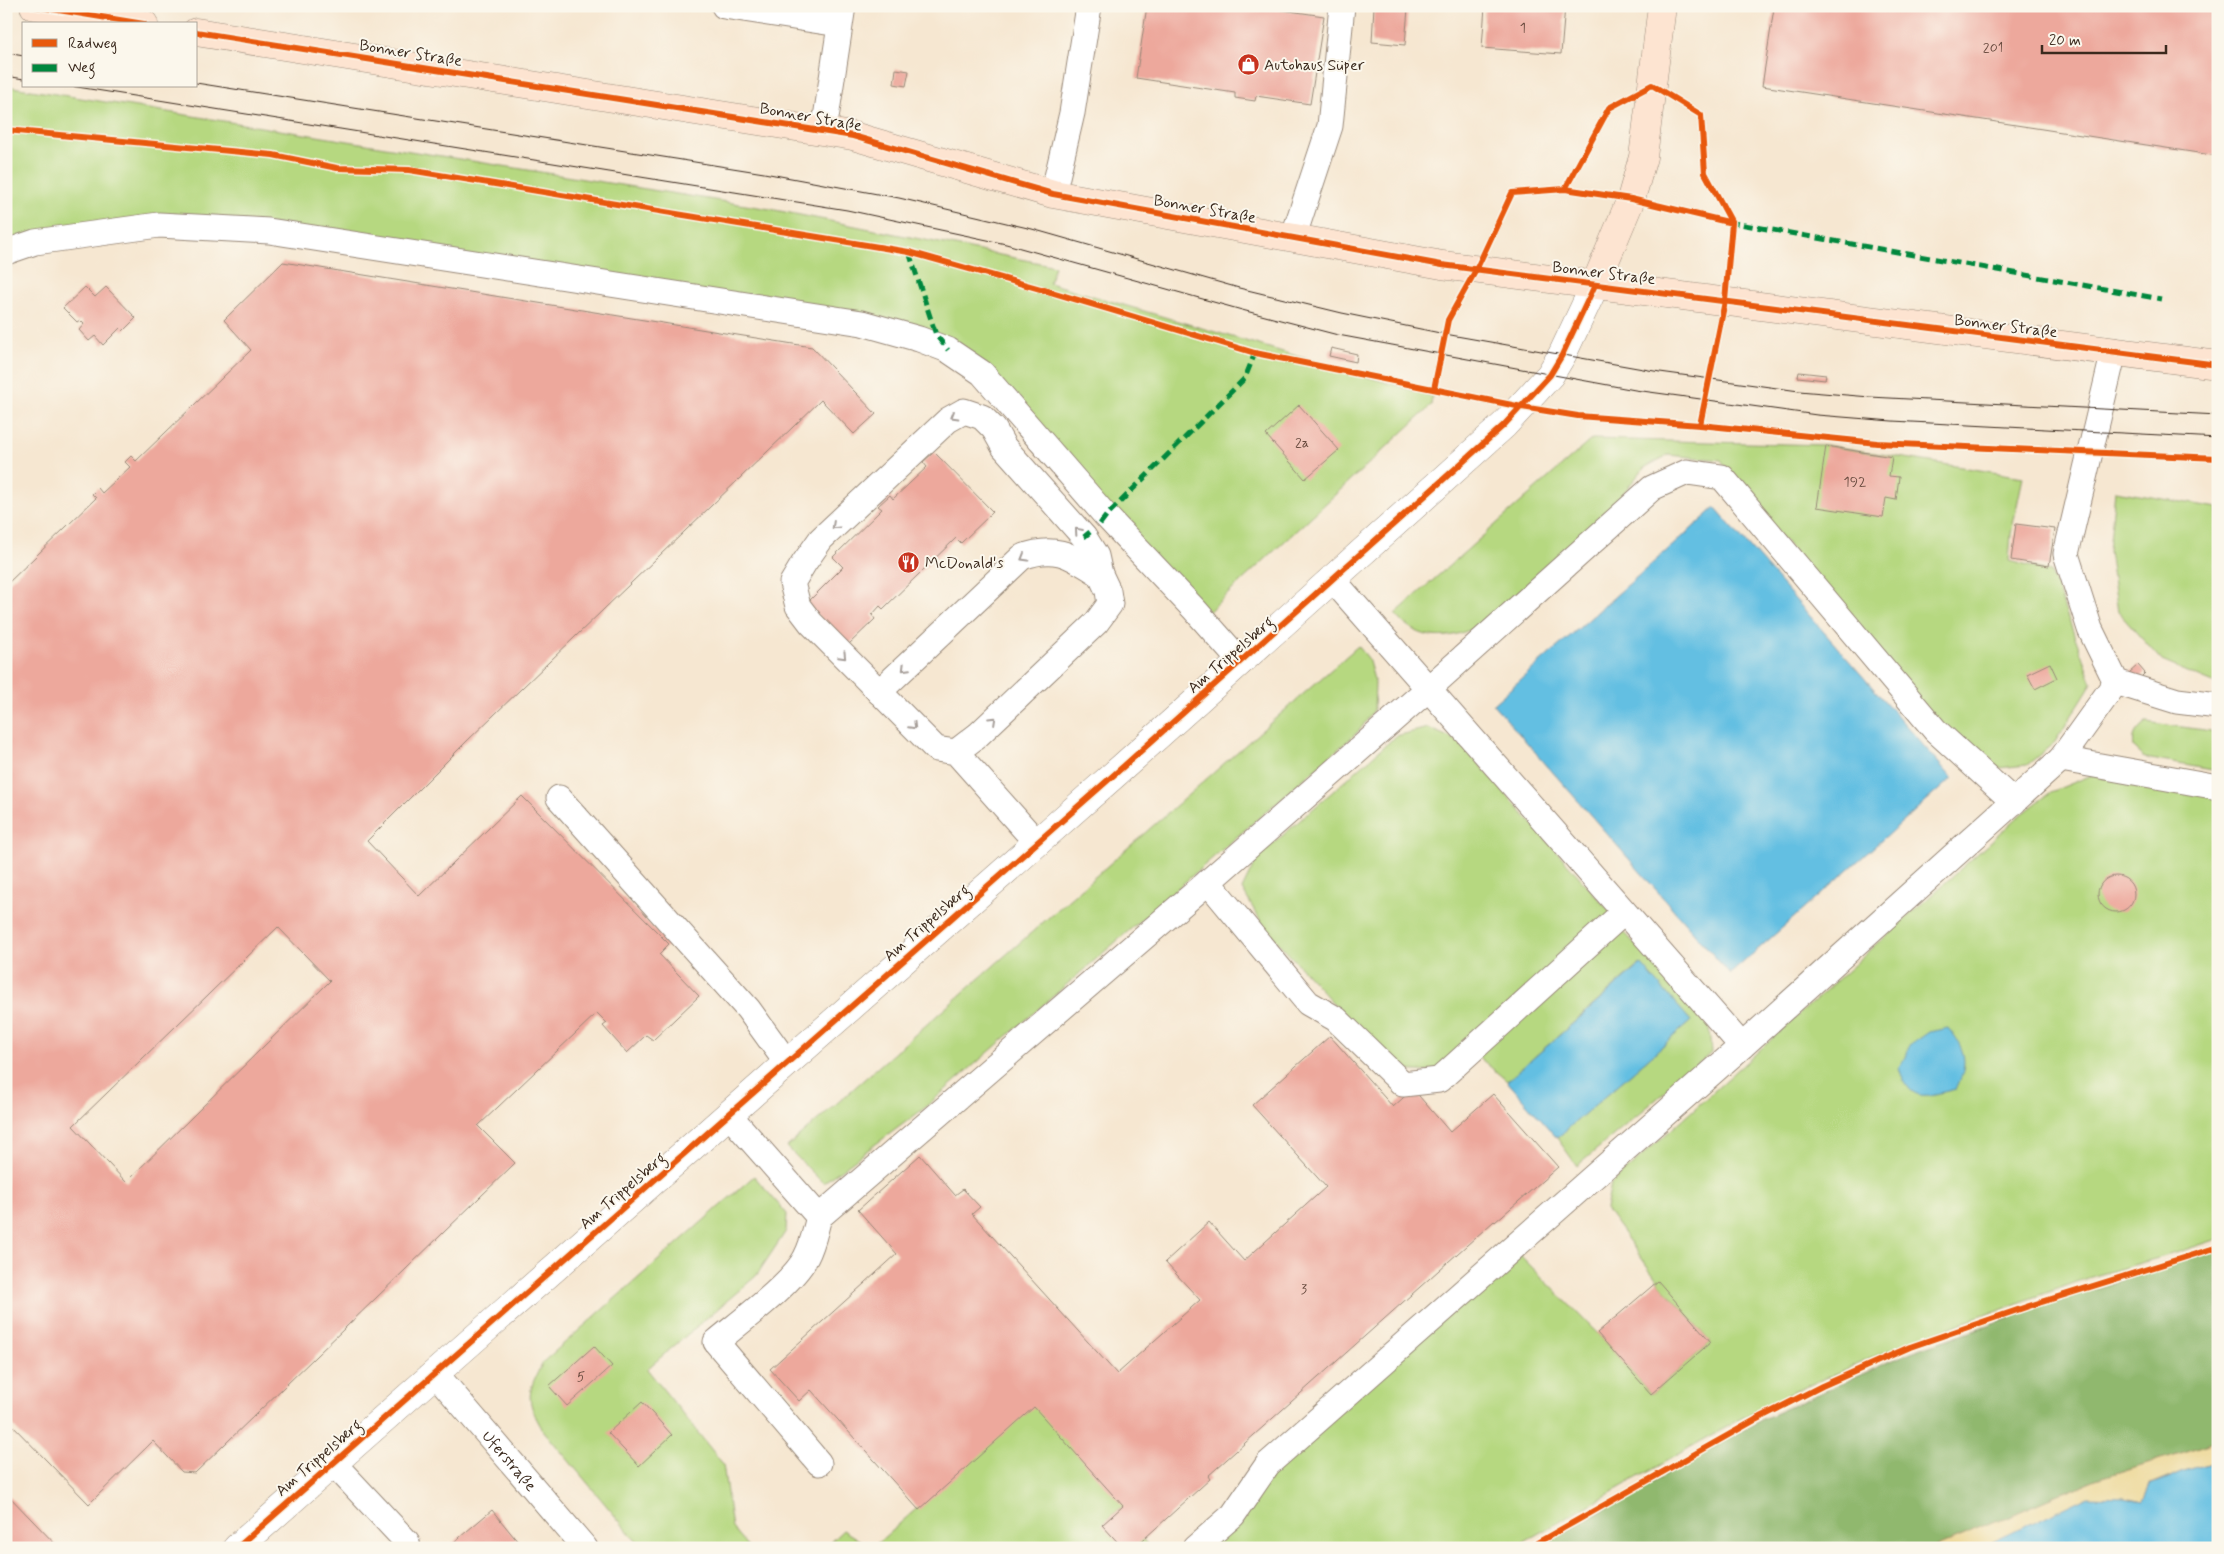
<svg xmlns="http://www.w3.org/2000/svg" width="2224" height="1554" font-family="Mynerve,sans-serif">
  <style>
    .green { fill: #b6d880; stroke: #78814f }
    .forest { fill: #90b86e; stroke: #667146 }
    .sand { fill: #eeda9e; stroke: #94825e }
    .water { fill: #64bfe2; stroke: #507480 }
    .building { fill: #eda89c; fill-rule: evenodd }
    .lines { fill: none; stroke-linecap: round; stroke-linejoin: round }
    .service-casing { stroke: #988878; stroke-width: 27 }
    .tertiary-casing { stroke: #988878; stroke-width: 29 }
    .secondary-casing { stroke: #988878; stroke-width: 29 }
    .service { stroke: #fff; stroke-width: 25 }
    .tertiary { stroke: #fff; stroke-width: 28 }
    .secondary { stroke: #fde4d1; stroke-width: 28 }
    .tram { stroke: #3b2a1e; stroke-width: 1 }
    .quiet { stroke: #00873e; stroke-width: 5; stroke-dasharray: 10 5; stroke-linecap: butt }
    .cycleway-casing { stroke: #fbf7ec; stroke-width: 9 }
    .cycleway { stroke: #e8590c; stroke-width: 6 }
    .oneway { stroke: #a79f9a }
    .labels { text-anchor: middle; stroke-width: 4; stroke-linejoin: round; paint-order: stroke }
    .number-label { font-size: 14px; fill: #684a3e }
    .street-label { font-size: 16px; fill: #3b2a1e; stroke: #fbf7ec }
    .poi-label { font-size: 16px; fill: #3b2a1e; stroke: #fbf7ec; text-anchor: start }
  </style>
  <rect width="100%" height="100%" fill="#fbf7ec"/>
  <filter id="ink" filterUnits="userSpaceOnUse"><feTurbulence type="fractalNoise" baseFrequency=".02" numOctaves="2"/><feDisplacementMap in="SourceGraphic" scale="10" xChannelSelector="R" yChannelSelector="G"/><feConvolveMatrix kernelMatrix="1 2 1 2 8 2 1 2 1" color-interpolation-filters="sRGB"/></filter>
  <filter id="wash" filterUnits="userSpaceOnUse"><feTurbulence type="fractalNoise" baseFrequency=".0096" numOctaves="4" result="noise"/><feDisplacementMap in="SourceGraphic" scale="20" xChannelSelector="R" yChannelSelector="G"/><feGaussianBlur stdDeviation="1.12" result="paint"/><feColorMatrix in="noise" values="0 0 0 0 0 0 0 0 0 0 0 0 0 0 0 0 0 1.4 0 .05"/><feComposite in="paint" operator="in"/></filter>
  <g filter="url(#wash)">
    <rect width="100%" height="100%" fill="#f6e7d1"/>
    <path class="green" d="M6 86 770 209 1055 266 1049 283 1432 396 1431 406 1206 614 936 335 273 224 6 240Z
      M1592 439 1825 445 2023 477 2011 534 2009 561 2051 572 2092 683 2055 742 2027 765 1999 768 1938 726 1749 498 1721 460 1668 455 1644 468 1597 525 1481 625C1448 641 1420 643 1395 614Z
      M2115 491 2218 508V685L2162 661 2118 612 2109 551Z
      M1358 646 1368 658 1375 683 1374 710 1359 731 922 1110 823 1183 787 1147Z
      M2146 722 2218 732V771L2145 758 2134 748C2132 735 2136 730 2146 722Z
      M1428 728 1460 742 1612 914 1437 1072 1394 1070 1264 927 1242 889 1257 858 1396 736Z
      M2092 775 2218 790V1239L2169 1255 2091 1277 1906 1343 1791 1393 1740 1419 1514 1548H1201L1278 1463 1518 1253 1597 1333 1651 1394 1711 1342 1658 1281 1606 1209 1611 1184 2017 818 2051 792Z
      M1618 925 1709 1027 1711 1053 1577 1166 1557 1138 1691 1021 1640 964 1507 1081 1474 1053Z
      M754 1176 787 1214 786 1231 756 1276 647 1369 723 1464 732 1528 749 1548H642L543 1430C525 1400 527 1392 543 1362Z
      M1035 1404 1124 1505 1105 1522 1128 1547 1141 1537 1150 1548H824L843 1530 872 1548Z"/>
    <path class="forest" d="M2218 1249V1441L2097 1479 1933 1548H1537L1761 1420 1911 1352 2030 1310Z"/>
    <path class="sand" d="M2218 1441V1461L2182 1472 2150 1485 2143 1501 2124 1497 1980 1548H1933L2097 1479Z"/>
    <path class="water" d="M1715 508 1952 778 1730 974 1493 704Z
      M1641 964 1691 1021 1557 1138 1507 1081Z
      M1948 1028C1966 1050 1969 1063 1956 1089 1925 1096 1911 1105 1899 1068L1906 1057 1909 1046 1929 1032Z
      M2218 1461V1548H1980L2088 1496 2124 1497 2143 1501 2150 1486 2182 1472Z"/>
    <g id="blocks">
      <path class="building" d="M1147 6H1269L1268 8 1324 16 1310 104 1256 96 1255 101 1235 98V93L1136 78Z
        M1374 6 1408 8 1405 45 1372 42Z
        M1485 6H1565L1561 54 1482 48Z
        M1768 6H2218V156L1762 86 1774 8Z
        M896 69 909 71 906 86 894 84Z
        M283 262 812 347 876 414 854 434 821 400 467 741 367 841 419 896 522 796 669 944 659 954 699 996 653 1040 646 1035 627 1053 603 1026 607 1023 597 1013 478 1126 515 1163 406 1269 195 1473 182 1472 153 1441 89 1504 6 1419V1297L10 1293 6 1289V585L96 498 92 494 98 488 102 493 130 467 125 462 131 456 136 461 251 350 224 320ZM278 927 330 981 126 1182 73 1126Z
        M85 287 95 297 106 287 136 318 123 331 120 328 103 345 95 336 89 341 79 330 84 324 80 320 77 322 63 308Z
        M1331 348 1357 354 1356 362 1329 356Z
        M1799 372 1826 375 1825 380 1798 377Z
        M1299 405 1339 450 1305 479 1266 435Z
        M1826 446 1892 457 1889 476 1899 477 1896 500 1886 498 1883 517 1817 507Z
        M934 452 993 512 961 543 956 538 883 609 880 606 872 615 875 619 847 646 806 604 843 567 833 557 882 509 878 506 890 495 893 499 927 467 923 462Z
        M2016 524 2055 529 2049 566 2011 560Z
        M2050 663 2057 678 2035 689 2027 674Z
        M2138 665 2145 673 2137 681 2129 673Z
        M2098 894a18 18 0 1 1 36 0a18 18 0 1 1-36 0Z
        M1330 1036 1393 1107 1413 1089 1450 1132 1493 1094 1558 1167 1495 1222 1494 1221 1208 1476 1210 1479 1134 1548H1123L1102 1525 1123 1506 1034 1407 919 1510 811 1390 799 1401 770 1369 897 1254 858 1210 920 1155 955 1195 963 1189 980 1207 972 1214 1117 1374 1200 1300 1165 1262 1209 1222 1244 1261 1326 1187 1252 1105Z
        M1658 1281 1711 1342 1651 1394 1597 1333Z
        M594 1346 612 1366 567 1406 549 1386Z
        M642 1402 672 1435 639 1466 608 1433Z
        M6 1493 59 1548H6Z
        M492 1510 523 1548H447Z"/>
    </g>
  </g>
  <g filter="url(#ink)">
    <use href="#blocks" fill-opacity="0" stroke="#988878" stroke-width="1"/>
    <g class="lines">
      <defs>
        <g id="service">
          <path d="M724 6 839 24"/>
          <path d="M824 131 843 6"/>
          <path d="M1053 194 1072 113 1089 6"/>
          <path d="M1293 238 1330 126 1342 6"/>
          <path d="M6 252 35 242 159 225 269 231 862 323 919 339 948 350 982 373 1106 516 1195 610 1241 662"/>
          <path d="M2114 351 2066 554 2090 629 2116 682 2177 701 2218 706"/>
          <path d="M1333 580 1742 1046"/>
          <path d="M879 692 1022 557C1056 544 1071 556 1100 574"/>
          <path d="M956 752 978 735 1096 623 1110 604 1108 591 1100 574 1096 556 1084 537 1004 447 994 429 982 417 964 411 948 420 821 539 804 563 792 583 798 606 811 623 936 749 956 752 1037 843"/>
          <path d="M2061 759 2218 787"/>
          <path d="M559 798 748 1009 787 1063"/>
          <path d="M1208 882 1308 1003 1336 1019 1403 1084 1439 1080 1624 912"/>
          <path d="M729 1115 819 1217"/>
          <path id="s1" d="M435 1373 585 1548"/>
          <path d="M333 1463 407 1542 408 1548"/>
          <path d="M819 1463 716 1342C740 1322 793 1283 806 1257 813 1244 815 1231 819 1217L1208 882 1428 689 1652 488 1687 472 1722 477 1935 730 2014 802"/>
          <path d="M1195 1548 1233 1515 1268 1464 1742 1046 2061 759 2116 682"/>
        </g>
        <path id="tertiary" d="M237 1548 1124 766 1504 425 1550 375 1562 355 1595 285"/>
        <path id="secondary" d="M34 6 144 24
          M196 32 853 136 1053 194 1442 265 2218 365
          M1595 285 1631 199 1643 157 1662 6"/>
      </defs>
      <use href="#service" class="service-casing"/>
      <use href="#tertiary" class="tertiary-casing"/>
      <use href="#secondary" class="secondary-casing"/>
      <use href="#service" class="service"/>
      <use href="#tertiary" class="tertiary"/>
      <use href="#secondary" class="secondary"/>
      <path class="tram" d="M6 53 24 56
        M6 76 24 79
        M196 83 764 173 899 198 1032 229 1239 288 1342 313 1445 334 1660 372 1799 391 1870 397 2218 415
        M71 86 847 210 1006 244 1242 310 1338 335 1635 390 1817 415 1892 421 2218 438"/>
      <path class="quiet" d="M1728 222 2161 299
        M909 252 936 335 948 350
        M1100 524 1106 516 1245 378 1255 353
        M1084 537 1090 532"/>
      <defs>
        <path id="cycleway" d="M34 6 144 24
          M196 32 853 136 1053 194 1442 265 2218 365
          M6 130 273 155 337 168 409 170 909 252 1051 292 1255 353 1522 407 1578 416 1700 425 1877 443 2218 458
          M1565 189 1609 108 1652 85 1701 115 1705 173 1732 223 1725 301 1700 425
          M1434 389 1448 320 1476 270 1512 193 1565 189 1631 199 1732 223
          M237 1548 1124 766 1504 425 1550 375 1562 355 1595 285
          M1528 1548 1755 1420 1822 1386 1910 1347 2029 1306 2218 1247"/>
      </defs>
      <use href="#cycleway" class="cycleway-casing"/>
      <use href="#cycleway" class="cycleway"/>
    </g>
    <defs><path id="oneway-chevron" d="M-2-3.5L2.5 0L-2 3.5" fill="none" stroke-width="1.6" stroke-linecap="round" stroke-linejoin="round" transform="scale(1.25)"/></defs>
    <g class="oneway">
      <use href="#oneway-chevron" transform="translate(954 416) rotate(150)"/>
      <use href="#oneway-chevron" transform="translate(835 526) rotate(137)"/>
      <use href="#oneway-chevron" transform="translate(1078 531) rotate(-131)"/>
      <use href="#oneway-chevron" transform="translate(1024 558) rotate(150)"/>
      <use href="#oneway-chevron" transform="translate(843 656) rotate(46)"/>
      <use href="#oneway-chevron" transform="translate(905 668) rotate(135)"/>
      <use href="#oneway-chevron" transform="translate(993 720) rotate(-43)"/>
      <use href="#oneway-chevron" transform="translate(913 726) rotate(45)"/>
    </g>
  </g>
  <defs>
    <symbol id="shop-disc" viewBox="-11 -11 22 22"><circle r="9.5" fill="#c8321e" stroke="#fbf7ec"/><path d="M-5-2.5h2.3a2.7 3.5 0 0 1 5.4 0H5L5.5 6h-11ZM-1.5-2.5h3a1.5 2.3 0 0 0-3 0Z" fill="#fff"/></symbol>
    <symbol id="restaurant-disc" viewBox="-11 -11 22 22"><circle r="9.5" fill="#c8321e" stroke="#fbf7ec"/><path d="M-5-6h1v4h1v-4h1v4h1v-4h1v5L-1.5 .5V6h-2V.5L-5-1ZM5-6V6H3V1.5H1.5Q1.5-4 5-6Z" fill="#fff"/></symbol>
  </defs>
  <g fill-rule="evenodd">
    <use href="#shop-disc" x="1236" y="52" width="25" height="25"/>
    <use href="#restaurant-disc" x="896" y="550" width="25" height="25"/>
  </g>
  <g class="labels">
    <g class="number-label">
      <text x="1523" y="32">1</text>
      <text x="1993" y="52">201</text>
      <text x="1302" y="447">2a</text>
      <text x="1855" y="486">192</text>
      <text x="1304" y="1293">3</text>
      <text x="581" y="1381">5</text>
    </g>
    <g class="street-label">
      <text transform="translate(411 52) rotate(9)" y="6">Bonner Straße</text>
      <text transform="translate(811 116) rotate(10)" y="6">Bonner Straße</text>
      <text transform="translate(1205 208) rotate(10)" y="6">Bonner Straße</text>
      <text transform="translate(1604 272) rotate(7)" y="6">Bonner Straße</text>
      <text transform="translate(2006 325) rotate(7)" y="6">Bonner Straße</text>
      <text transform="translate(1230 654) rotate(-41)" y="6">Am Trippelsberg</text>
      <text transform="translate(926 922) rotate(-41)" y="6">Am Trippelsberg</text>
      <text transform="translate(622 1190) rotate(-41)" y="6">Am Trippelsberg</text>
      <text transform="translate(318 1457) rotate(-41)" y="6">Am Trippelsberg</text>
      <text dy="6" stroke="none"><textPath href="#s1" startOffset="115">Uferstraße</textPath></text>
    </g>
    <g class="poi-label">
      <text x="1264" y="70">Autohaus Süper</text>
      <text x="925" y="568">McDonald's</text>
    </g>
  </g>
  <rect width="2224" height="1554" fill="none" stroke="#fbf7ec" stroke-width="25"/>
  <rect x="22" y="22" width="175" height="65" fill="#fbf7ec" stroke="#aea59a"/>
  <rect x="32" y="39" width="25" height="8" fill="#e8590c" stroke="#aea59a"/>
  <text x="68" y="48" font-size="15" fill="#3b2a1e">Radweg</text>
  <rect x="32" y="64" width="25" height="8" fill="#00873e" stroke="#aea59a"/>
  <text x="68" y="72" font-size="15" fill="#3b2a1e">Weg</text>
  <path d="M2042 45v8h124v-8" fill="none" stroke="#3b2a1e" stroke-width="2.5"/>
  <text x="2049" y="45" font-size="15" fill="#3b2a1e" stroke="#fbf7ec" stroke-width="4" paint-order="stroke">20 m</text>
</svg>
